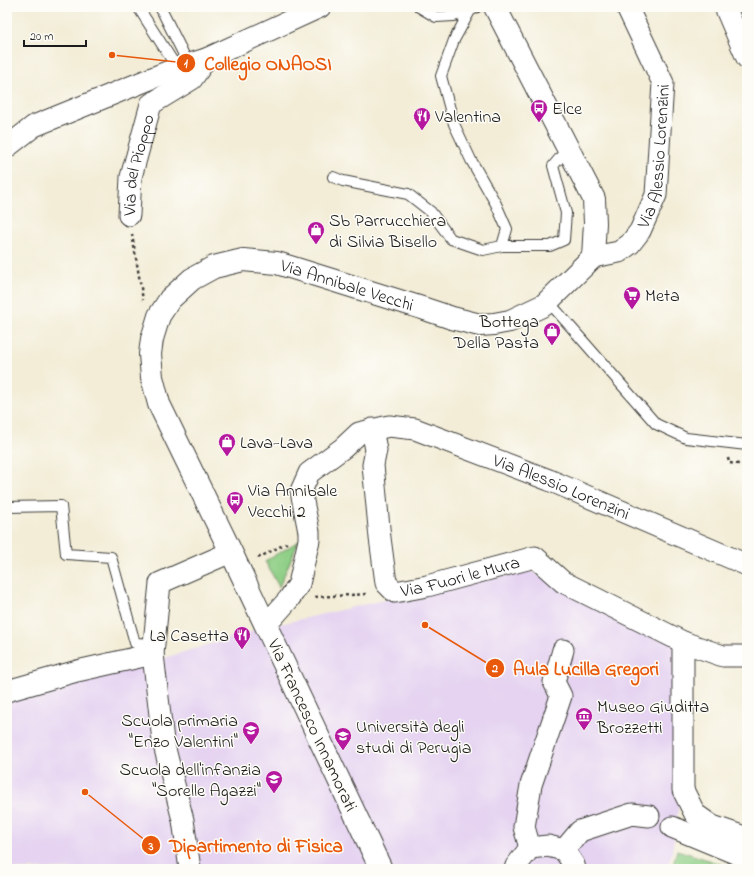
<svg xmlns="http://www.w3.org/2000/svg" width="754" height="876" font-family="'Indie Flower',sans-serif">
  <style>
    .built { fill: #e5d3f1 }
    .green { fill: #8fcf86; stroke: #567651 }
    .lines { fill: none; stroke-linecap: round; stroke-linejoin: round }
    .lane-casing { stroke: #3c3b38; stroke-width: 12 }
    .street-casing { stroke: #3c3b38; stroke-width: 23 }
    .secondary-casing { stroke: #3c3b38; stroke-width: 24 }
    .path { stroke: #3c3b38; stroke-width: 2.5; stroke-dasharray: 3 3; stroke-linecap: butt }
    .lane { stroke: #fff; stroke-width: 10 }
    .street { stroke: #fff; stroke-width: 21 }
    .secondary { stroke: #fff; stroke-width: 22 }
    .labels { text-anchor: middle; stroke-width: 3; stroke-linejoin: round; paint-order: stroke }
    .poi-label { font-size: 18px; fill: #1c1c1c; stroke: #fdfcf7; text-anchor: start }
    .street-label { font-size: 18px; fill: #1c1c1c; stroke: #fdfcf7 }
    .leader { fill: none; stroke: #e8590c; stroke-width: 1.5 }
    .callout-dot { fill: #e8590c; stroke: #fdfcf7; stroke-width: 1.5 }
    .mark-label { font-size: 12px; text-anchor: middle; font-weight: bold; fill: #fff }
    .callout-label { font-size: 19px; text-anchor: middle; font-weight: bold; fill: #e8590c; stroke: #fdfcf7; stroke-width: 3; stroke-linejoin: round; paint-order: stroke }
  </style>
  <rect width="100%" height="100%" fill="#fdfcf7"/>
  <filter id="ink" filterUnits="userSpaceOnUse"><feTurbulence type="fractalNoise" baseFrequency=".025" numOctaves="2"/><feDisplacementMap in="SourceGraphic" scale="8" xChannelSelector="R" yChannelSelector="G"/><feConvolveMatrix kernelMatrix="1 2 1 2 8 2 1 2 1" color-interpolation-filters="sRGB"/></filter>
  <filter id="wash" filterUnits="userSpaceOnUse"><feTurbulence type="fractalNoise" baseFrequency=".012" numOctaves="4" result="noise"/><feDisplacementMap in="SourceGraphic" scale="16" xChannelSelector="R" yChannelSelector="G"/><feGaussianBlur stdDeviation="0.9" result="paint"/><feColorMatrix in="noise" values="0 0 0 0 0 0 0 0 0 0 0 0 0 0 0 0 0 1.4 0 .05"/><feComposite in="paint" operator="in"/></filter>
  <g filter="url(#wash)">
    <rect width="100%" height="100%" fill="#f3edd7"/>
    <path class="built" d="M530 571 677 641 679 804 672 853 667 869H7V699L131 668 263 628 401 596Z"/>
    <path class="green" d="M299 541 279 587 265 561Z
      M677 850 736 869H672Z"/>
  </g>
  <g filter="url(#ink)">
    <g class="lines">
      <defs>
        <path id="lane" d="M138 7 177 68
          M160 7 184 55 186 65
          M419 7 436 17 454 16 470 11
          M333 177 343 181 408 194 431 212 451 239 483 250 502 246 507 229 496 204 471 160 454 124 441 76 454 40 470 11 477 7
          M502 246H550L564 240 566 213 553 166 568 148
          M548 301 656 424 686 438 747 445
          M7 507 61 506 66 554 111 557 135 643 154 644"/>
        <g id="street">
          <path d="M725 7 747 58"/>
          <path d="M7 147 34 126 177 68 206 59 320 7"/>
          <path id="s1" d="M129 215 131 177 151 104 192 79 206 59"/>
          <path id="s2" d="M593 257 619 252 630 244 640 231 656 195 663 83 627 7"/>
          <path id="s3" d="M372 429 376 450 373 465 380 538 386 583 395 592 427 586 535 557 563 582 683 642 723 656H747"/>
          <path id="s4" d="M266 625 289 599 299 584 309 540V532L301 491 309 473 343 448 359 433 389 426 415 429 549 480 747 565"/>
          <path d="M683 642V790L695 814 712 826 747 838"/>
          <path d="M7 691 77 671 153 654"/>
          <path d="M672 827 747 858"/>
          <path d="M530 848 524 827 531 785 561 696 554 682 563 650"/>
          <path d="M564 850 580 831 632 814 649 816"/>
          <path d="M190 869 183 820 163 741 154 663 153 654 160 583 231 552"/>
          <path d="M515 869 516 866 530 848 548 846 564 850 574 865 575 869"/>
        </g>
        <g id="secondary">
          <path id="s5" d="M381 869 231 552 159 404 152 377 150 354 152 339 159 316 170 299 192 279 214 267 243 260 277 263 422 308 452 318 480 325 494 324 510 321 544 305 593 257 595 223 594 199 495 7"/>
        </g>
      </defs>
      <use href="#lane" class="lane-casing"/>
      <use href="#street" class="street-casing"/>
      <use href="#secondary" class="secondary-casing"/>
      <path class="path" d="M132 234 143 300
        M728 458 729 463 747 465
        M258 558 287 543
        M315 597 368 594"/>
      <use href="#lane" class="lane"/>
      <use href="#street" class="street"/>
      <use href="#secondary" class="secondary"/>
    </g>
  </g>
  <defs>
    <symbol id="bus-pin" viewBox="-11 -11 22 30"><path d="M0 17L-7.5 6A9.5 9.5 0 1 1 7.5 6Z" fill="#b5179e" stroke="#fdfcf7"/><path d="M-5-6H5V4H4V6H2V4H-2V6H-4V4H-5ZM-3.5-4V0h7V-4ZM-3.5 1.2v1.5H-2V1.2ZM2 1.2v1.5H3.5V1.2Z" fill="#fff"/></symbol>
    <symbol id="restaurant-pin" viewBox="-11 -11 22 30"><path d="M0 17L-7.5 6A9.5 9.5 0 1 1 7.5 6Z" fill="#b5179e" stroke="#fdfcf7"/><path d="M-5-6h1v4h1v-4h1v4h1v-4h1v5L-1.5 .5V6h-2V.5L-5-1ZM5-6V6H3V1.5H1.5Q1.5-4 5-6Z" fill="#fff"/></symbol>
    <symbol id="shop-pin" viewBox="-11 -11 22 30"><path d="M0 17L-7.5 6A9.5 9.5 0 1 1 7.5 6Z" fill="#b5179e" stroke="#fdfcf7"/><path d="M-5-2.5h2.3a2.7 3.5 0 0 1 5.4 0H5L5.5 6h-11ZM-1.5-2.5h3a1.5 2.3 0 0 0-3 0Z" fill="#fff"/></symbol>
    <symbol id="supermarket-pin" viewBox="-11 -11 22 30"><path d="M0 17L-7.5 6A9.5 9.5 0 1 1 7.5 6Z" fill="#b5179e" stroke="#fdfcf7"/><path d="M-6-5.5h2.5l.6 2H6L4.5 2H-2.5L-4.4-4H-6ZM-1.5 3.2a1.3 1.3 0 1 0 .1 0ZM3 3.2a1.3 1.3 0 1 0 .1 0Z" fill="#fff"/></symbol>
    <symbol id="museum-pin" viewBox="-11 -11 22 30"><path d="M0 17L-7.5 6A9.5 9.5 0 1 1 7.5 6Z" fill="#b5179e" stroke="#fdfcf7"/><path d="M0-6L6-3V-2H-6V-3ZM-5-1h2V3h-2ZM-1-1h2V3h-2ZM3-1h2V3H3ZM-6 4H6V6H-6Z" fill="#fff"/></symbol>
    <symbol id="school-pin" viewBox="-11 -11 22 30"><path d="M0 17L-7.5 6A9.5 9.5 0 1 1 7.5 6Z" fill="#b5179e" stroke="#fdfcf7"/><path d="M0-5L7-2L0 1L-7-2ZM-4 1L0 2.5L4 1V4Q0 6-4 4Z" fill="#fff"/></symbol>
    <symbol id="university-pin" viewBox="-11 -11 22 30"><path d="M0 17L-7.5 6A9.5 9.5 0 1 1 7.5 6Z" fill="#b5179e" stroke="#fdfcf7"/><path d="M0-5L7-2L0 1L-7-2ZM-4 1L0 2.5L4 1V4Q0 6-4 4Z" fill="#fff"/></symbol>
  </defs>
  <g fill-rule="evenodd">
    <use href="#bus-pin" x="529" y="98" width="20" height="27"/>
    <use href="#restaurant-pin" x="412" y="106" width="20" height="27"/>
    <use href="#shop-pin" x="306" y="220" width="20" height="27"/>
    <use href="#supermarket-pin" x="622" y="285" width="20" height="27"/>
    <use href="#shop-pin" x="542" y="321" width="20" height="27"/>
    <use href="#shop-pin" x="217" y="432" width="20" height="27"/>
    <use href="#bus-pin" x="225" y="490" width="20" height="27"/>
    <use href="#restaurant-pin" x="232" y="625" width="20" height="27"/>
    <use href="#museum-pin" x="574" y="706" width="20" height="27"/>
    <use href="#school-pin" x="241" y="720" width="20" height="27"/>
    <use href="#university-pin" x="333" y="726" width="20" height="27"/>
    <use href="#school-pin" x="264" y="769" width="20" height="27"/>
  </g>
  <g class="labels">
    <g class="poi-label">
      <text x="552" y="114">Elce</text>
      <text x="435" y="122">Valentina</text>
      <text x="329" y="226">Sb Parrucchiera<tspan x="329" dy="21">di Silvia Bisello</tspan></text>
      <text x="645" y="301">Meta</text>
      <text x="539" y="327" text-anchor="end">Bottega<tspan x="539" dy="21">Della Pasta</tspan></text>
      <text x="240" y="448">Lava-Lava</text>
      <text x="248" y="496">Via Annibale<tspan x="248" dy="21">Vecchi 2</tspan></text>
      <text x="229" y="641" text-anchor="end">La Casetta</text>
      <text x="597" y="712">Museo Giuditta<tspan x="597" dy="21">Brozzetti</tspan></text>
      <text x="238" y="726" text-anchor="end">Scuola primaria<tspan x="238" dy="21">"Enzo Valentini"</tspan></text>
      <text x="356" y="732">Università degli<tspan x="356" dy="21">studi di Perugia</tspan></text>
      <text x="261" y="775" text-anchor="end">Scuola dell'infanzia<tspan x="261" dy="21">"Sorelle Agazzi"</tspan></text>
    </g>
    <g class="street-label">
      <text dy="6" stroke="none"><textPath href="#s2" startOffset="134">Via Alessio Lorenzini</textPath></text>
      <text dy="6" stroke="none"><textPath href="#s1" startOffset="51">Via del Pioppo</textPath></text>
      <text dy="6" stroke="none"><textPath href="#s5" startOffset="818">Via Annibale Vecchi</textPath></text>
      <text dy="6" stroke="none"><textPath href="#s4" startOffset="446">Via Alessio Lorenzini</textPath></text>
      <text dy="6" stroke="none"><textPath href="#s3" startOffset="235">Via Fuori le Mura</textPath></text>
      <text transform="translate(313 725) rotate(65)" y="6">Via Francesco Innamorati</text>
    </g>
  </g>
  <path class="leader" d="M112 55L186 63M425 625L495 668M85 792L151 845"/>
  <g class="callout-dot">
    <circle cx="112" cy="55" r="4"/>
    <circle cx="425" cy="625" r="4"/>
    <circle cx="85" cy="792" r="4"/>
    <circle cx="186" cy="63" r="10"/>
    <circle cx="495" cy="668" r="10"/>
    <circle cx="151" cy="845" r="10"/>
  </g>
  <g class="mark-label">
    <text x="186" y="67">1</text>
    <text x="495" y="672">2</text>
    <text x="151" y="850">3</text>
  </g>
  <g class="callout-label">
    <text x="268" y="70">Collegio ONAOSI</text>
    <text x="586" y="675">Aula Lucilla Gregori</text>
    <text x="256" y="852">Dipartimento di Fisica</text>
  </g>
  <rect width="754" height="876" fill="none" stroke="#fdfcf7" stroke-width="24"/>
  <path d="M24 40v6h62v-6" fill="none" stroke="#1c1c1c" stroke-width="2"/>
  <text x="30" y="40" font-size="12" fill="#1c1c1c" stroke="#fdfcf7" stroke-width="3" paint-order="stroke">20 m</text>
</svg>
